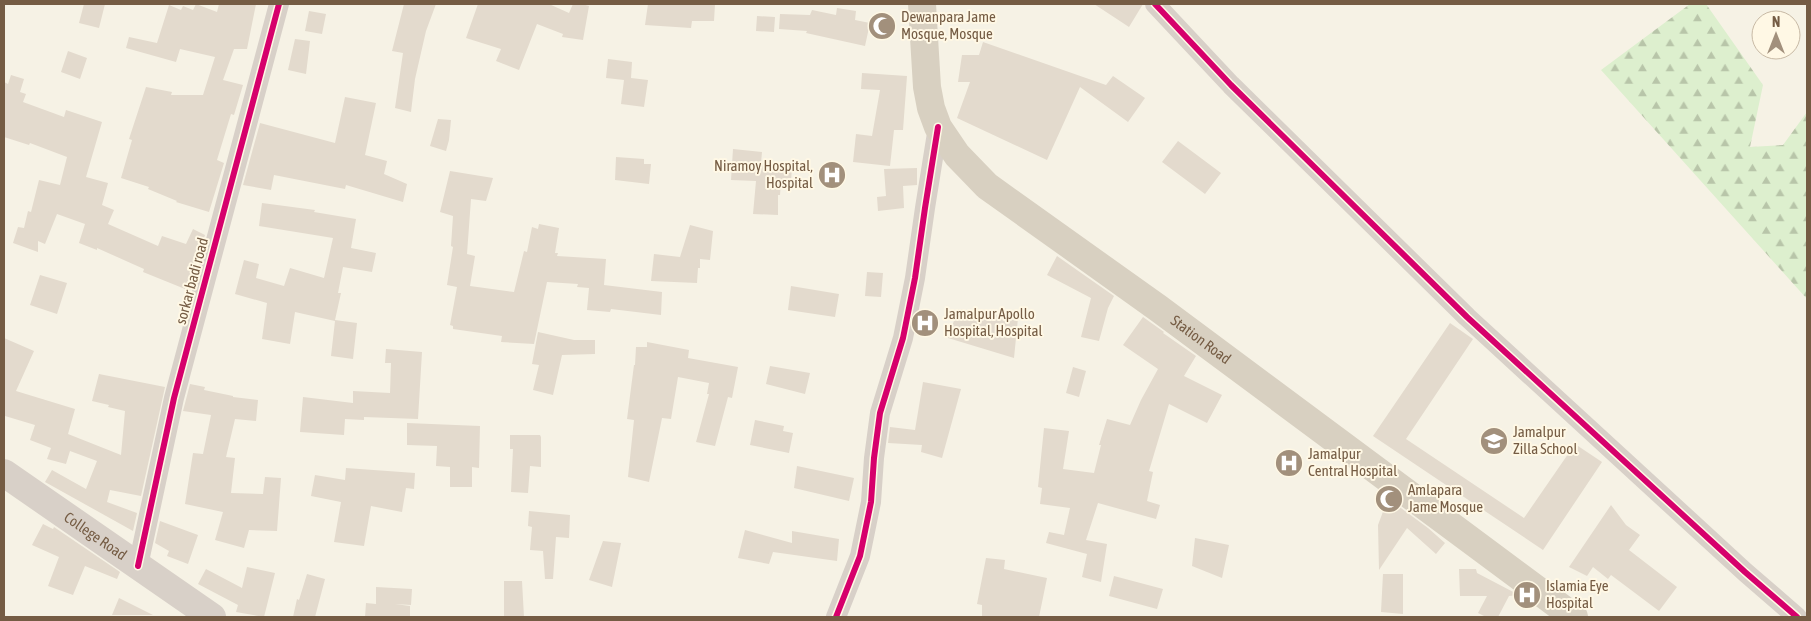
<svg xmlns="http://www.w3.org/2000/svg" width="1811" height="621" font-family="'Asap Condensed',sans-serif">
  <style>
    .forest { fill: url(#forest-firs) }
    .building { fill: #e3dacd }
    .lines { fill: none; stroke-linecap: round; stroke-linejoin: round }
    .street { stroke: #d8d0c8; stroke-width: 20 }
    .secondary { stroke: #d8d0c8; stroke-width: 28 }
    .primary { stroke: #d8d0c1; stroke-width: 28 }
    .cycleway-casing { stroke: #fff8e5; stroke-width: 9 }
    .cycleway { stroke: #d6006c; stroke-width: 6 }
    .labels { text-anchor: middle; stroke-width: 4; stroke-linejoin: round; paint-order: stroke }
    .poi-label { font-size: 15px; fill: #755c44; stroke: #fff8e5; text-anchor: start }
    .street-label { font-size: 15px; fill: #755c44; stroke: #fff8e5 }
  </style>
  <defs>
    <pattern id="forest-firs" width="22" height="20" patternUnits="userSpaceOnUse" patternTransform="scale(1.25)"><rect width="22" height="20" fill="#ddefce"/><path d="M5 1l3.5 6h-7zM16 11l3.5 6h-7z" fill="#b8c5a9"/></pattern>
  </defs>
  <rect width="100%" height="100%" fill="#f6f2e5"/>
  <path class="forest" d="M1690 4H1706L1763 85 1750 147 1783 145 1807 112V299L1601 70Z"/>
  <path class="building" d="M84 4H105L99 28 79 23Z
    M196 4 217 12 219 4H256L247 49H234L223 80 243 85 234 115 231 114 217 160 224 163 209 212 176 202 177 201 148 189 149 187 121 178 132 140 129 139 146 87 172 92 171 95H203L215 57 180 49 176 62 126 48 129 37 157 43 169 5 181 10 183 6 193 10Z
    M404 4H436L426 31 415 79 411 112 395 108 403 53 392 51Z
    M478 4H549L569 13 573 4H582L589 6 583 40 562 37 563 34 537 24 519 70 496 61 501 49 466 38Z
    M648 4H715L714 21H692L691 28 645 25Z
    M1094 4H1143L1129 27Z
    M837 8 856 11 855 20 870 23 865 46 806 33 807 31 779 29 780 14 810 15 812 10 836 15Z
    M309 11 326 14 322 34 305 31Z
    M757 16 775 17 774 32 756 31Z
    M295 39 310 41 306 74 288 70Z
    M983 42 1106 85 1113 76 1145 98 1128 122 1080 87 1047 160 957 118 970 82H958L962 55H979Z
    M68 51 87 58 80 79 61 72Z
    M608 59 632 62 631 78 648 80 644 107 621 104 624 80 606 78Z
    M862 73 907 76 903 130H894L890 166 853 162 856 134 872 136 880 90 861 89Z
    M11 75 24 79 20 92 26 94 23 102 64 117 66 110 102 122 86 177 108 183 102 205 114 210 108 224 158 246 162 236 186 244 193 229 205 235 193 273 195 274 190 291 143 272 144 269 97 248V250L79 243 85 224 57 214 45 244 38 241V252L13 243 18 227 24 228 28 211 31 212 39 180 60 185 67 157 30 143 29 145 4 137V82L8 84Z
    M345 97 376 103 365 155 387 161 384 174 407 184 403 202 346 185 345 189 274 175 271 190 243 185 260 123 335 143Z
    M438 119 451 120 449 140 446 151 430 146Z
    M1178 141 1221 173 1205 194 1162 162Z
    M733 149 762 152 761 163 792 165 791 183 781 182 780 195H778V215L753 214 756 181 731 180Z
    M616 157 644 159V164H651L649 184 615 180Z
    M917 168V185L903 186 904 208 878 211 877 197 886 196 884 169Z
    M450 171 493 178 486 201 471 199 467 254 475 256 470 286 514 292 524 251 527 252 532 227 538 229 539 224 559 228 555 253H558L557 256 606 259 604 285 662 292 661 315 611 309 610 312 587 310 589 288 577 287 578 284 547 282 534 344 501 342 502 336 453 329V326L450 325 457 287 447 285 453 247 451 246 453 216 440 212Z
    M262 203 315 210 314 212 356 219 351 248 376 253 372 272 343 267 338 293H341L335 320 357 323 353 359 331 356 335 321 295 312 290 344 262 339 267 303 235 294 244 260 259 264 256 278 284 286 290 268 324 278 333 238 259 226Z
    M690 225 713 231 710 260 700 259V268H698L697 283 651 281 654 254 680 257Z
    M1057 256 1114 296 1108 308 1099 341 1081 337 1091 298 1047 275Z
    M867 272 883 273 881 297 865 296Z
    M40 275 67 283 57 314 30 305Z
    M791 286 839 294 835 317 788 310Z
    M958 309 1018 318 1014 358 948 338Z
    M1143 317 1164 332 1163 333 1196 356 1184 376 1222 395 1207 423 1169 404 1149 471 1153 472 1147 501 1160 505 1156 519 1098 503 1086 540 1107 544 1101 582 1082 577 1087 554 1046 543 1049 532 1064 535 1070 508 1040 504 1042 488 1038 487 1044 428 1069 431 1063 469 1094 473 1101 445H1099L1107 419 1130 425 1141 400 1158 369 1123 345Z
    M1450 323 1473 339 1406 439 1524 518 1575 444 1602 462 1543 550 1373 436Z
    M538 332 574 340H595V354L562 355 553 395 533 390 539 365 532 364Z
    M4 338 34 351 16 391 75 409 68 434 121 455 125 411 108 407 109 405 92 401 99 374 165 387 141 496 110 490 107 502 137 513 133 531 45 482 52 470 86 489 97 461 70 451 66 464 47 459 51 448 30 440 35 425 5 416 4 420Z
    M647 342 689 350 688 358 738 367 732 398 728 397 715 446 696 442 709 394H707L709 383 678 377 671 419 662 418 649 482 628 477 634 420 627 419 634 365H635L636 347H647Z
    M386 349 422 352 418 419 364 417V420L345 419 344 435 300 432 303 397 353 403V391L390 393 391 363H385Z
    M770 366 810 373 805 394 766 384Z
    M1073 367 1086 371 1079 397 1066 393Z
    M923 382 961 389 942 458 921 452 922 445 888 443 890 427 915 430Z
    M190 384 205 387 204 390 233 396V397L258 400 256 421 235 419 226 457 235 458 231 493 263 494 265 477 281 478 277 531 249 530 244 548 215 540 223 512 185 504 193 453 203 454 211 415 183 411Z
    M755 420 784 426 783 431 793 433 789 453 750 445Z
    M407 423 480 426 479 468 472 467V487H450V467L436 466 437 446 407 445Z
    M510 435H540L541 437V467L530 466 528 493 511 492 513 449H510Z
    M797 466 854 478 849 501 794 488Z
    M346 468 415 473 414 489 406 488 402 512 371 506 364 546 334 542 341 502 311 496 315 475 345 480Z
    M1386 497 1428 528 1445 543 1436 554 1407 528 1379 570 1378 525 1384 509 1380 504Z
    M1611 505 1626 525 1640 535 1629 550 1677 587 1659 611 1611 575 1608 579 1593 567 1587 576 1569 567Z
    M529 511 570 515 569 538 556 537 553 579H545L543 551 530 550 532 527 528 526Z
    M160 521 198 535 188 564 167 556 169 551 155 543Z
    M43 524 53 529 54 527 120 572 117 579 85 566 73 595 48 586 59 557 32 545Z
    M745 530 792 543V531L839 539 837 561 773 552 769 564 738 558Z
    M1195 538 1229 545 1222 578 1192 566Z
    M603 541 621 543 612 587 589 580Z
    M986 558 1005 560 1004 569 1047 578 1039 617H982V605L977 604Z
    M247 567 275 573 264 617 236 612 238 605 198 584 206 569 242 588Z
    M1459 569H1476L1477 573 1519 595 1509 596 1498 617H1486L1478 613 1487 596H1460Z
    M307 574 325 579 315 617H293L297 599 299 600Z
    M1383 574H1403V614L1381 612Z
    M1114 576 1163 589 1157 609 1109 596Z
    M504 581H522L524 617H504Z
    M376 587 412 589 411 605 395 604 410 606V617H365L366 603 376 604Z
    M119 598 153 615H112Z"/>
  <g class="lines">
    <path class="street" d="M1155 4 1231 85 1467 317 1745 572 1797 617
      M138 566 174 398 279 4
      M836 617 860 556 871 502 874 458 880 413 903 338 915 278 925 208 938 127"/>
    <path class="secondary" id="s1" d="M4 473 212 617"/>
    <path class="primary" id="s2" d="M922 4 927 87 931 108 938 127 957 155 987 186 1158 308 1574 617"/>
    <defs>
      <path id="cycleway" d="M1155 4 1231 85 1467 317 1745 572 1797 617
        M138 566 174 398 279 4
        M836 617 860 556 871 502 874 458 880 413 903 338 915 278 925 208 938 127"/>
    </defs>
    <use href="#cycleway" class="cycleway-casing"/>
    <use href="#cycleway" class="cycleway"/>
  </g>
  <defs>
    <symbol id="mosque-disc" viewBox="-11 -11 22 22"><circle r="9.5" fill="#a2907c" stroke="#fff8e5"/><path d="M3.5-4.9A6 6 0 1 0 3.5 4.9A5 5 0 1 1 3.5-4.9Z" fill="#fff"/></symbol>
    <symbol id="hospital-disc" viewBox="-11 -11 22 22"><circle r="9.5" fill="#a2907c" stroke="#fff8e5"/><path d="M-5-5h3v3.5h4V-5h3V5h-3V1.5h-4V5h-3Z" fill="#fff"/></symbol>
    <symbol id="school-disc" viewBox="-11 -11 22 22"><circle r="9.5" fill="#a2907c" stroke="#fff8e5"/><path d="M0-5L7-2L0 1L-7-2ZM-4 1L0 2.5L4 1V4Q0 6-4 4Z" fill="#fff"/></symbol>
  </defs>
  <g fill-rule="evenodd">
    <use href="#mosque-disc" x="866" y="10" width="32" height="32"/>
    <use href="#hospital-disc" x="816" y="159" width="32" height="32"/>
    <use href="#hospital-disc" x="909" y="307" width="32" height="32"/>
    <use href="#school-disc" x="1478" y="425" width="32" height="32"/>
    <use href="#hospital-disc" x="1273" y="447" width="32" height="32"/>
    <use href="#mosque-disc" x="1373" y="483" width="32" height="32"/>
    <use href="#hospital-disc" x="1511" y="579" width="32" height="32"/>
  </g>
  <g class="labels">
    <g class="poi-label">
      <text x="901" y="22">Dewanpara Jame<tspan x="901" dy="17">Mosque, Mosque</tspan></text>
      <text x="813" y="171" text-anchor="end">Niramoy Hospital,<tspan x="813" dy="17">Hospital</tspan></text>
      <text x="944" y="319">Jamalpur Apollo<tspan x="944" dy="17">Hospital, Hospital</tspan></text>
      <text x="1513" y="437">Jamalpur<tspan x="1513" dy="17">Zilla School</tspan></text>
      <text x="1308" y="459">Jamalpur<tspan x="1308" dy="17">Central Hospital</tspan></text>
      <text x="1408" y="495">Amlapara<tspan x="1408" dy="17">Jame Mosque</tspan></text>
      <text x="1546" y="591">Islamia Eye<tspan x="1546" dy="17">Hospital</tspan></text>
    </g>
    <g class="street-label">
      <text transform="translate(192 281) rotate(-75)" y="5">sorkar badi road</text>
      <text dy="5" stroke="none"><textPath href="#s2" startOffset="465">Station Road</textPath></text>
      <text dy="5" stroke="none"><textPath href="#s1" startOffset="111">College Road</textPath></text>
    </g>
  </g>
  <rect width="1811" height="621" fill="none" stroke="#755c44" stroke-width="10"/>
  <g transform="translate(1776 35)"><circle r="24" fill="#fff8e5" stroke="#c8baa5"/>
  <path d="M0-4L9 19L0 12L-9 19Z" fill="#a2907c"/>
  <text y="-8" font-size="14" font-weight="bold" text-anchor="middle" fill="#755c44">N</text>
  </g>
</svg>
